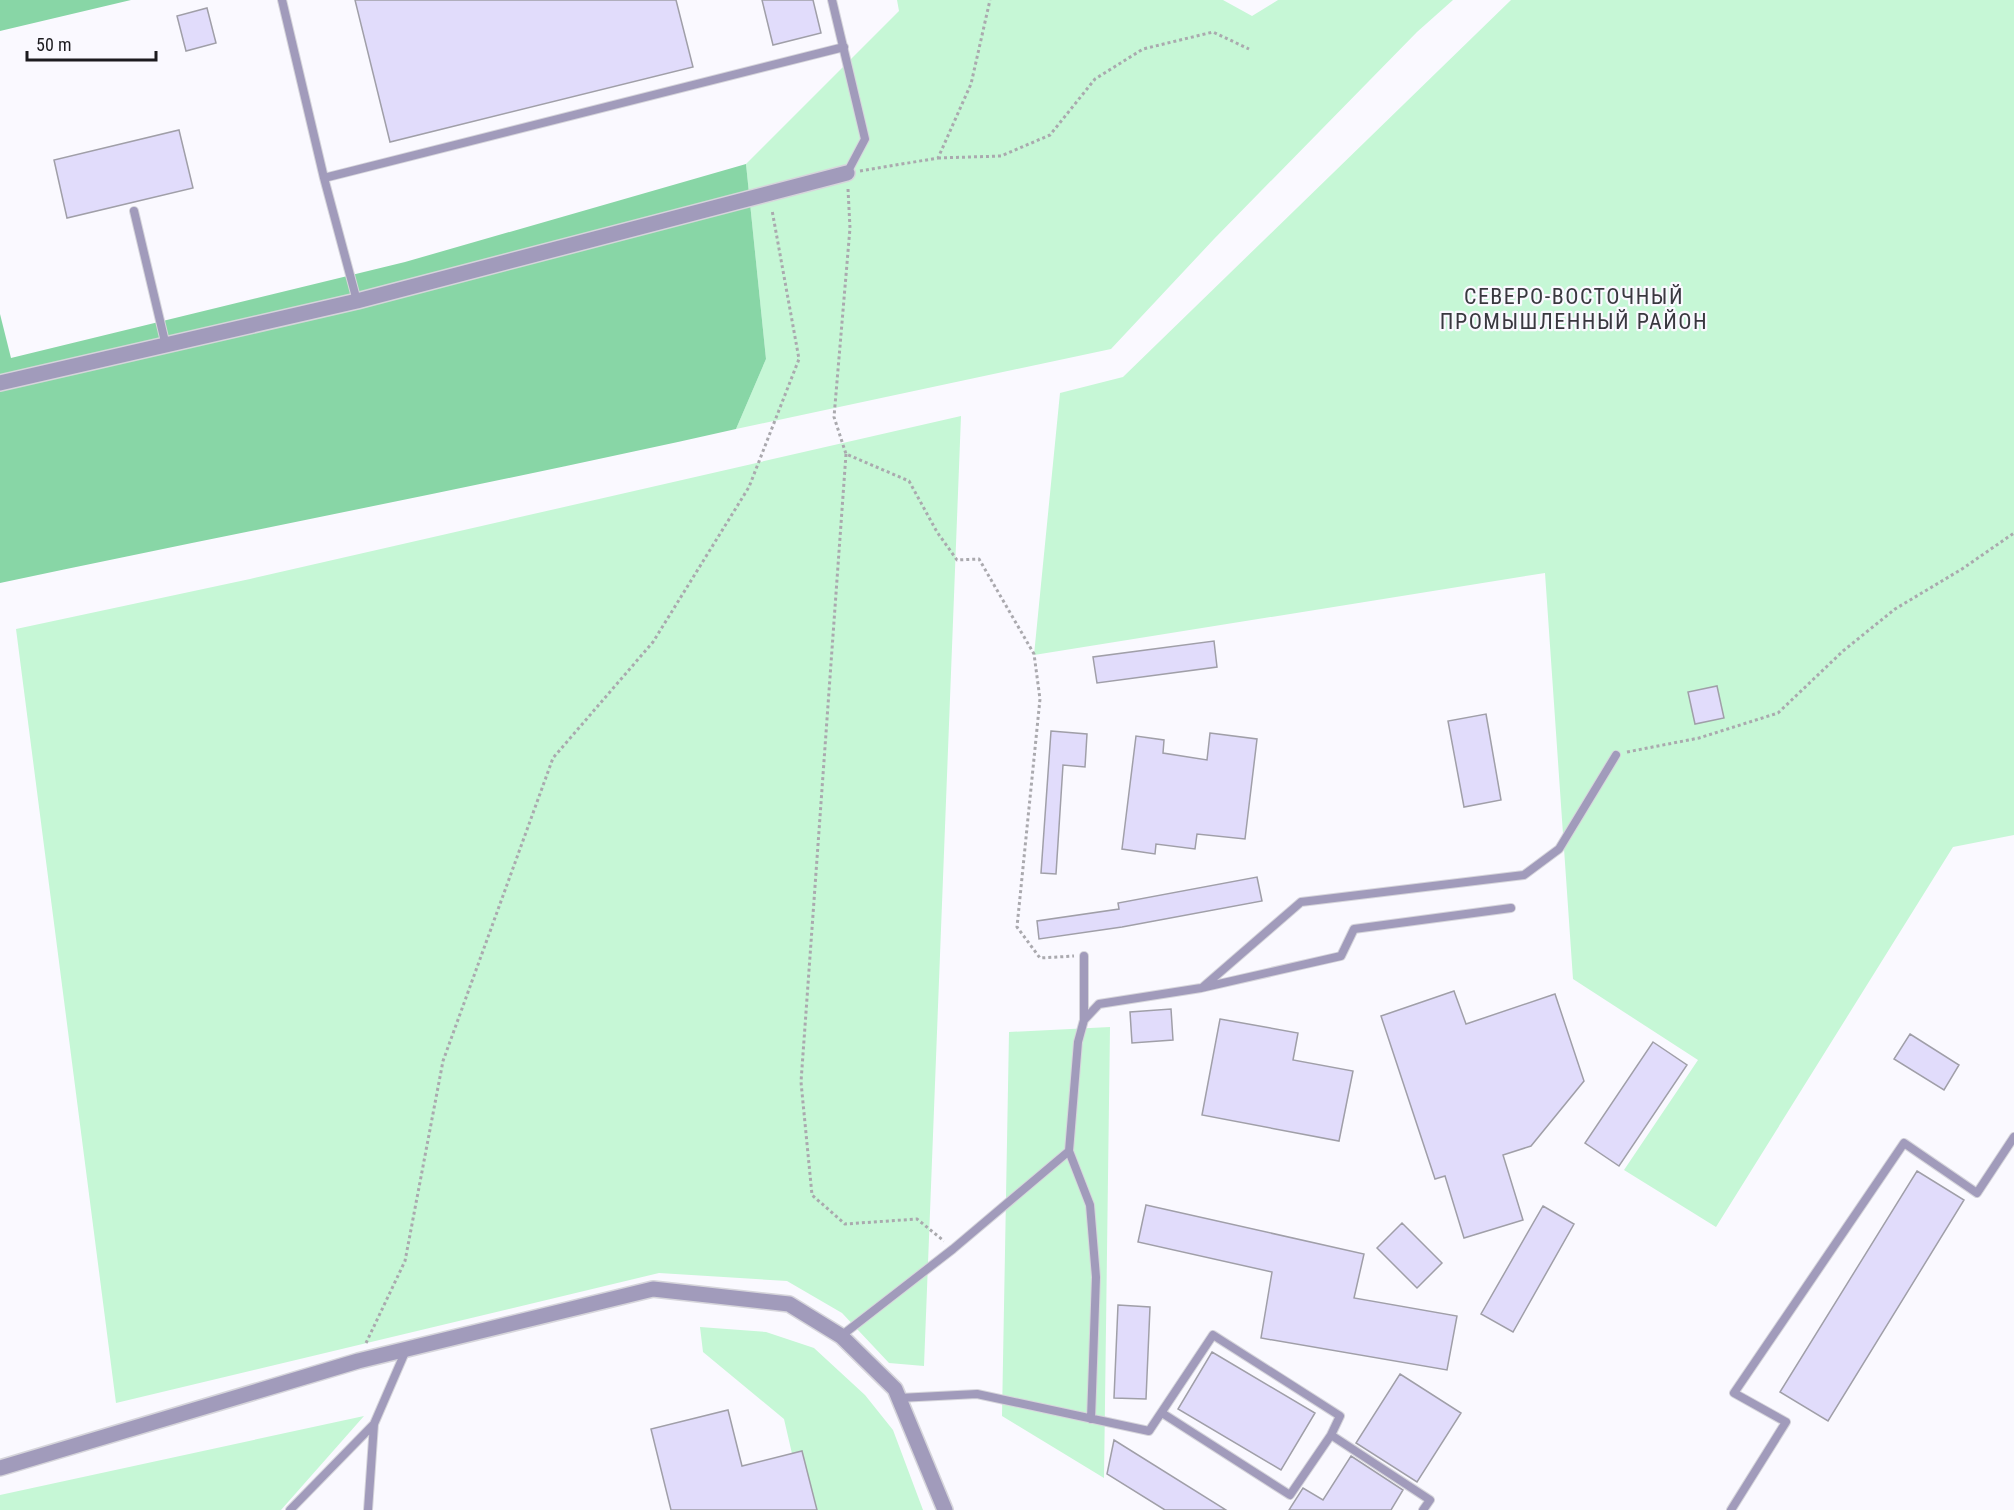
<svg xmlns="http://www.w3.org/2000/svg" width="2014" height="1510" font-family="'Roboto Condensed',sans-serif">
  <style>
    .green { fill: #c6f7d6 }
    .forest { fill: #88d6a6 }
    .building { fill: #e1dcfb; stroke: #a09fa8; stroke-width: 1.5 }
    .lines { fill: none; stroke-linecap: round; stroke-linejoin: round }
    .service-casing { stroke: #d6d5db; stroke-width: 10 }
    .minor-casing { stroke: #d6d5db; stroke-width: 18 }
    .path { stroke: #aaa9ae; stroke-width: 3; stroke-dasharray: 3 3; stroke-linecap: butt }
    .service { stroke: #a19bbb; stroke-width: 8 }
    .minor { stroke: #a19bbb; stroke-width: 15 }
    .labels { text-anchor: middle; stroke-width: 4.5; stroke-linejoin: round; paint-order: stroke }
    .quarter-label { font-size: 22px; letter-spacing: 1.5px; fill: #39383f; stroke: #faf9ff }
  </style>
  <rect width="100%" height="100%" fill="#faf9ff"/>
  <path class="green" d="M897 0H1223L1252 16 1278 0H1453L1417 32 1214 239 1111 349 736 429 766 359 746 164 899 11Z
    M1511 0H2014V835L1953 847 1716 1227 1624 1170 1698 1060 1573 979 1545 573 1034 655 1060 393 1123 377Z
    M961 416 924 1366 889 1363 842 1313 787 1281 659 1273 116 1403 16 629 250 579Z
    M1110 1027 1104 1478 1002 1416 1009 1032Z
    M700 1327 766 1332 814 1348 865 1395 893 1430 923 1510H805L784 1419 703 1352Z
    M364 1416 281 1510H0V1495Z"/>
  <path class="forest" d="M0 0H131L0 31Z
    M746 164 766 359 736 429C491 484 245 531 0 583V314L11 358 405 262Z"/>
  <path class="building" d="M355 0H676L693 67 390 142Z
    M762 0H813L821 33 773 45Z
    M207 8 216 43 186 51 177 16Z
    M179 130 193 188 67 218 54 160Z
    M1214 641 1217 667 1097 683 1093 657Z
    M1717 686 1724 718 1695 724 1688 692Z
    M1486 714 1501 800 1464 807 1448 721Z
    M1051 731 1087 734 1085 767 1063 765 1056 874 1041 873Z
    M1210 733 1257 739 1245 839 1197 834 1195 849 1156 844 1155 854 1122 849 1136 736 1164 740 1163 753 1207 760Z
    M1257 877 1262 901 1122 927 1039 939 1037 921 1119 909 1118 903Z
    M1454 991 1466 1024 1555 994 1584 1081 1531 1146 1503 1155 1523 1220 1464 1238 1445 1176 1435 1179 1381 1016Z
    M1171 1009 1173 1040 1132 1043 1130 1012Z
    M1220 1019 1298 1033 1293 1060 1353 1071 1339 1141 1202 1115Z
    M1910 1034 1959 1065 1944 1090 1894 1059Z
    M1653 1042 1687 1065 1619 1166 1585 1143Z
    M1917 1171 1964 1200 1828 1421 1780 1392Z
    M1146 1205 1364 1254 1354 1298 1457 1316 1447 1370 1261 1338 1272 1272 1138 1242Z
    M1543 1206 1574 1224 1513 1332 1481 1314Z
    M1402 1223 1442 1263 1417 1288 1377 1248Z
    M1118 1305 1150 1307 1146 1399 1114 1398Z
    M1212 1352 1315 1413 1281 1470 1178 1409Z
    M1400 1374 1461 1413 1417 1482 1356 1443Z
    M728 1410 742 1466 802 1451 817 1510H671L651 1429Z
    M1114 1440 1226 1510H1165L1107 1474Z
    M1351 1456 1403 1490 1391 1510H1289L1303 1488 1323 1500Z"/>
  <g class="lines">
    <defs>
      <path id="service" d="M282 0 324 178
        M832 0 865 139 847 173
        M134 211 166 346
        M357 301 324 178 844 47
        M1203 987 1301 902 1524 875 1559 849 1616 755
        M1084 1020V956
        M1069 1151 1090 1205 1096 1277 1091 1419
        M841 1336 953 1249 1069 1151 1078 1042 1084 1020 1099 1004 1201 988 1341 956 1354 929 1511 908
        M899 1398 977 1394 1149 1431 1213 1335 1340 1416 1331 1435 1430 1500 1423 1510
        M1162 1413 1290 1495 1331 1435
        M290 1510 374 1424
        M368 1510 374 1424 406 1350
        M1731 1510 1786 1422 1734 1393 1904 1143 1977 1193 2014 1137"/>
      <path id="minor" d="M0 383 357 301 847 173
        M0 1468 358 1361 653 1289 789 1304 841 1336 895 1389 945 1510"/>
    </defs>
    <use href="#service" class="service-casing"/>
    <use href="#minor" class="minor-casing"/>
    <path class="path" d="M938 158 1001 156 1050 135 1095 79 1143 49 1213 32 1249 49
      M860 171 938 158 971 84 990 0
      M848 189 850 228 834 417 846 454 909 481 937 532 957 560 979 559 1034 654 1040 699 1017 927 1040 958 1074 956
      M846 454 801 1082 812 1195 845 1224 917 1219 944 1241
      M1627 752 1699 738 1778 713 1843 651 1895 609 1962 569 2014 533
      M366 1343 405 1261 443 1061 553 758 653 642 749 487 799 359 772 210"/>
    <use href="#service" class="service"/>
    <use href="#minor" class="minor"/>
  </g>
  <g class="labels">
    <g class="quarter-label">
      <text x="1574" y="304">СЕВЕРО-ВОСТОЧНЫЙ<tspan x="1574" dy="25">ПРОМЫШЛЕННЫЙ РАЙОН</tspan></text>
    </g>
  </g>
  <path d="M27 51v9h129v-9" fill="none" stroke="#1c1b1f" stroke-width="3"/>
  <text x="36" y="51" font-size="18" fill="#1c1b1f" stroke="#faf9ff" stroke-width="4.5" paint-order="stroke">50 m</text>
</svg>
